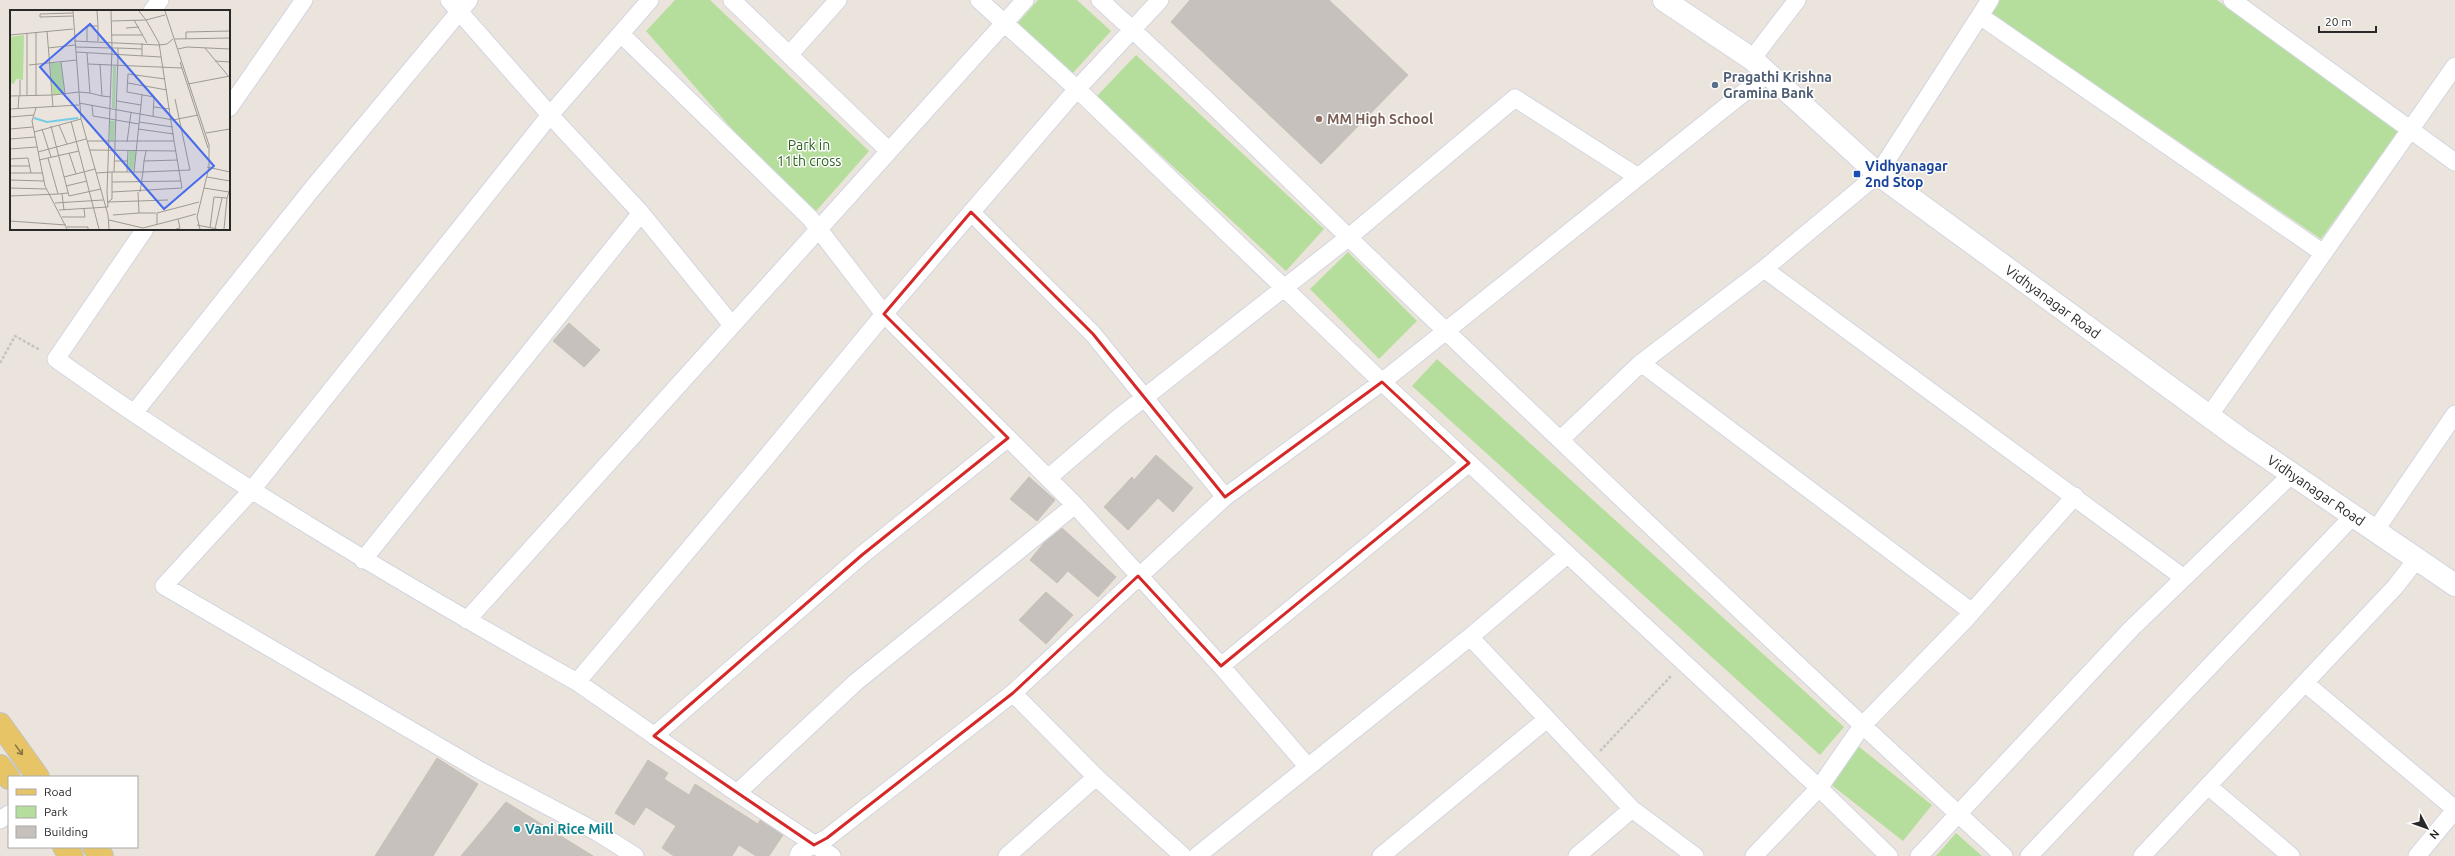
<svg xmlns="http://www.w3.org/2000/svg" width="2455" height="856" font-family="Ubuntu,sans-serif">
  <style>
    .green { fill: #b5de9c }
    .building { fill: #c6c1bc; stroke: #c6c0b6 }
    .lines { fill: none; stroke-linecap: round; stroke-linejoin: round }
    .minor-casing { stroke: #d2d5e1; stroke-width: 19 }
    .tertiary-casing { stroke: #d2d5e1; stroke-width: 24 }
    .primary-casing { stroke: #c3c3c3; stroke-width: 24 }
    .path { stroke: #c3c3c3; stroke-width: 2.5; stroke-dasharray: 3 2; stroke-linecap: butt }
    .minor { stroke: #fff; stroke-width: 17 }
    .tertiary { stroke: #fff; stroke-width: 22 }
    .primary { stroke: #e7c465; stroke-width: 22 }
    .oneway { stroke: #887647 }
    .marked { fill: none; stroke: #d62828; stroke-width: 3; stroke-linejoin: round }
    .service-dot { fill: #5c6f8a; stroke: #fff; stroke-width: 1.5 }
    .education-dot { fill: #8d6e63; stroke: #fff; stroke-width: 1.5 }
    .transit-dot { fill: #1a4fb4; stroke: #fff; stroke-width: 1.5 }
    .culture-dot { fill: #0f9aa8; stroke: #fff; stroke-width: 1.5 }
    .labels { text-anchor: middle; stroke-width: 3; stroke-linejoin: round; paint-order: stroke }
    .service-label { font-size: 14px; font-weight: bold; fill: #4e5e75; stroke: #fff; text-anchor: start }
    .education-label { font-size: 14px; font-weight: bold; fill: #785e54; stroke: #fff; text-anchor: start }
    .park-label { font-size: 14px; fill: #2f611f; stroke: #fff }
    .transit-label { font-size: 14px; font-weight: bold; fill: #164399; stroke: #fff; text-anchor: start }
    .street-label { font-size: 14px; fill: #292929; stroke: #fff }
    .culture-label { font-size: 14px; font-weight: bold; fill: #0d838f; stroke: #fff; text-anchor: start }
    .inset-river { fill: none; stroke: #76cce6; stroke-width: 2 }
    .inset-road { fill: none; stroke: #9d9994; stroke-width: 1 }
    .view { fill: #476ced; fill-opacity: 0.15; stroke: #476ced; stroke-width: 2 }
    .inset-edge { fill: none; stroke: #292929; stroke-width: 2 }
  </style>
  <rect width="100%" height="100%" fill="#ebe4dc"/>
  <path class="green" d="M675 0H710L869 151 810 218 646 31Z
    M1038 0H1077L1111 31 1072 74 1017 24Z
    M2000 0H2217L2399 130 2321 239 1991 13Z
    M1136 55 1324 229 1286 271 1097 96Z
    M1348 252 1417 321 1379 359 1310 289Z
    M1437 359 1844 727 1820 755 1412 386Z
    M1858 746 1932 805 1903 841 1829 783Z
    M1956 833 1982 856H1936Z"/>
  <path class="building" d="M1190 0H1329L1408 75 1321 164 1171 22Z
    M569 323 600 350 584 367 553 341Z
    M1156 455 1193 488 1173 512 1158 498 1128 530 1104 507 1132 477 1134 480Z
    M1029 477 1055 500 1037 521 1010 499Z
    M1062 528 1116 577 1098 597 1068 571 1057 583 1030 560 1044 543Z
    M1046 592 1073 615 1046 644 1019 620Z
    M437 758 478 784 433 856H375Z
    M648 760 668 773 664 779 689 795 695 784 758 824 760 820 783 835 769 856H756L739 845 732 856H674L662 848 676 826 646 807 634 825 615 813Z
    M506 802 593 856H461Z"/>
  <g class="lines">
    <defs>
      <path id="minor" d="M449 0 550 115 650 0
        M732 0 889 151
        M979 0 1077 89 1382 382 1819 788 1889 856
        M1100 0C1219 108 1331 222 1448 333 1632 509 1816 684 2004 856
        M2232 0 2455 162
        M152 11 160 0
        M1980 16 2323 253
        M621 34 810 218 884 314 1075 505 1221 666
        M789 55 838 0
        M1752 59 1797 0
        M229 108 304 0
        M971 212 1093 334 1225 497
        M145 229 56 359C223 478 399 582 577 682
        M1764 269 1878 174 1990 0
        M1641 363 1764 269 2184 578
        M134 413 312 189 469 0
        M2209 416 2455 66
        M1560 440 1641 363 1972 612
        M1048 478 1117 419 1349 237 1515 98 1638 177
        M2375 531 2455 414
        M363 560 641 213 732 325
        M467 620 1025 0
        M1470 637 1567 555
        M2305 683 2455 809
        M1013 693 1096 777 1183 856
        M654 736 862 555 1008 438
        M1308 767 1221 666 1469 463
        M2208 786 2291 856
        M737 793 856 682 1075 505
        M1632 809 1695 856
        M0 820 9 814
        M635 856 597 832 481 771 164 586 251 491 550 115 641 213
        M798 856 800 852 827 838 1013 693 1225 497 1382 382 1767 74
        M832 856 737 793 577 682 764 460 890 307 1077 89 1160 0
        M1007 856 1096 777
        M1197 856 1470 637 1632 809 1577 856
        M1381 856 1547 719
        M1754 856 1819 788 1862 726 1964 621 2075 496
        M1919 856 2132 628 2292 474
        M2029 856 2353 516
        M2142 856 2395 587 2417 559
        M2417 856 2455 810"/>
      <g id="tertiary">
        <path id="s1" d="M1664 0 1752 59 1878 174 2239 438 2455 585"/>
      </g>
      <path id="primary" d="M0 724 38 777
        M0 766 9 778
        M64 847 72 856
        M94 847 102 856"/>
    </defs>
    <use href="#minor" class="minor-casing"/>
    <use href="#tertiary" class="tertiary-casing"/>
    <use href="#primary" class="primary-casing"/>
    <path class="path" d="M0 363 15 336 40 350
      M1600 751 1672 675"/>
    <use href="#minor" class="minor"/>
    <use href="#tertiary" class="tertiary"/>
    <use href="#primary" class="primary"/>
  </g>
  <defs><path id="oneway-shaft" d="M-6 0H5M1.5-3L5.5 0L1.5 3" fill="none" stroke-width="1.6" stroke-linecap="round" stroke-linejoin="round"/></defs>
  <use class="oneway" href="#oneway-shaft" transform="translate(19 750) rotate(54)"/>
  <path class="marked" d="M971 212 1093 334 1225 497 1382 382 1469 463 1221 666 1138 576 1013 693 827 838 814 845 654 736 862 555 1008 438 884 314Z"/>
  <circle class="service-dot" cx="1715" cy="85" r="4"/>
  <circle class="education-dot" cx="1319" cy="119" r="4"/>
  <rect class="transit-dot" x="1853" y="170" width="8" height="8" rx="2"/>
  <circle class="culture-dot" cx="517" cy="829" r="4"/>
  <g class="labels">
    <g class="service-label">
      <text x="1723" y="82">Pragathi Krishna<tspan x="1723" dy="16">Gramina Bank</tspan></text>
    </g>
    <g class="education-label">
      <text x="1327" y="124">MM High School</text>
    </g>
    <g class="park-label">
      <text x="809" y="150">Park in<tspan x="809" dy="16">11th cross</tspan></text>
    </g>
    <g class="transit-label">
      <text x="1865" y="171">Vidhyanagar<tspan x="1865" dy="16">2nd Stop</tspan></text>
    </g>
    <g class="street-label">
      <text dy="5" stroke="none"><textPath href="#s1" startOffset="493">Vidhyanagar Road</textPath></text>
      <text dy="5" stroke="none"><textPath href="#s1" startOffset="817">Vidhyanagar Road</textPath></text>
    </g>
    <g class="culture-label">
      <text x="525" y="834">Vani Rice Mill</text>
    </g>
  </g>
  <g transform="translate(10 10)">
    <rect width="220" height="220" fill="#ebe4dc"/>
    <path d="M14 25 13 70 6 69 4 74 0 73V27ZM40 53H51L54 83 43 85ZM103 56H106L105 98H102ZM100 111H105L104 131H100ZM119 141H126L123 160H118Z" fill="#b5de9c"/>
    <path class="inset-river" d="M24 108 37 112 68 108"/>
    <path class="inset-road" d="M63 1 71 109 98 205 99 219M129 1 136 10 155 5M155 1 199 135V157L187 207 190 219M63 3 30 4V7L63 6M124 10 137 33M88 16V31M116 18 129 17M37 21 43 97M0 25 63 19M101 25H133M165 29 220 28M176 29V22L220 21M64 31 149 35 157 34 163 29M77 31V16H88L87 1M132 33V46M65 37 102 38 101 1M38 38 65 35M108 38 132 39M195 38 220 68M168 39 177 37 220 39M66 42 151 47M77 43 80 83 92 86M205 51 220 52M51 52 55 84M170 52 198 138M78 54 172 58M90 54 92 86 101 87M19 55 67 50M118 73 157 80M178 74 220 66M0 86 43 85 69 82 80 83M10 86V70M17 86V23M26 86V22M107 91 131 95 132 85M69 93 163 110 188 105M82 95 83 106 129 114M144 97 160 99M26 98 22 111 35 176 57 219M0 99 69 95M8 99 9 86M143 106 144 87 117 82 118 64 155 69M0 107 24 105M61 111 89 219M129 112 163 117M49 115 57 134M41 116 59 186 91 179M0 119 23 117M32 119 41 147M128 119 164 124M24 122 71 109M196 123 220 119M0 129 25 127M77 131H164L149 33 136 10 101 11M117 132 121 103M0 139 27 137M80 140 166 141M136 141 134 151 168 150M28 142 76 129M59 143 66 164M38 148 48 184 58 183M0 149 18 148 21 163M29 150 69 141M104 151H117M134 151 133 162 180 160 165 89M0 156H20M197 157 220 162M104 162H133L130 182M117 162 118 140M124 162 131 95M0 163H32M86 163 102 162M54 167 85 159M197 167 220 171M0 170 34 171M102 172 171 171M56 176 77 171M0 178 36 179M194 178 219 182 220 176M102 182 172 178 164 131M52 184 54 200M0 186 48 184M45 193 93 190M49 200 98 197 97 182 99 125 102 38H108V45L104 162H102V189L98 192 158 190M129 203H146M103 205 129 203 128 182M52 207H75L74 199M168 209 186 204M99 210 133 218 168 209 170 218 166 219M0 211 56 215M147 214V203L189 192M187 215 207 219M57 217H78V219M200 218 204 187 217 188 219 182M205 219 212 188M214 219 217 188"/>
    <path class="view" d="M80 14 204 156 154 199 30 57Z"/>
    <rect width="220" height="220" class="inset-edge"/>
  </g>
  <rect x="8" y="776" width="130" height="72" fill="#ffffff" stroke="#a9a9a9"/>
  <rect x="16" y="789" width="20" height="6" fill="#e7c465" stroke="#a9a9a9"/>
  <text x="44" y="796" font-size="12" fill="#292929">Road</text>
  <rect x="16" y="806" width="20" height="12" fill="#b5de9c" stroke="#a9a9a9"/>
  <text x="44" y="816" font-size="12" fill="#292929">Park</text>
  <rect x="16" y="826" width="20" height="12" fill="#c6c1bc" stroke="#a9a9a9"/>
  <text x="44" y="836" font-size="12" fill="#292929">Building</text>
  <g transform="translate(2427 828) rotate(131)" stroke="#ffffff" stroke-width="3" paint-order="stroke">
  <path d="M0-3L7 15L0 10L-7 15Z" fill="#292929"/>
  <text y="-6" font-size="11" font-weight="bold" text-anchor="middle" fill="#292929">N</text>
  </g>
  <path d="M2319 26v6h57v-6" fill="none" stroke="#292929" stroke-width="2"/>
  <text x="2325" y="26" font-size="12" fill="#292929" stroke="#ffffff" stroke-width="3" paint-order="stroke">20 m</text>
</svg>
